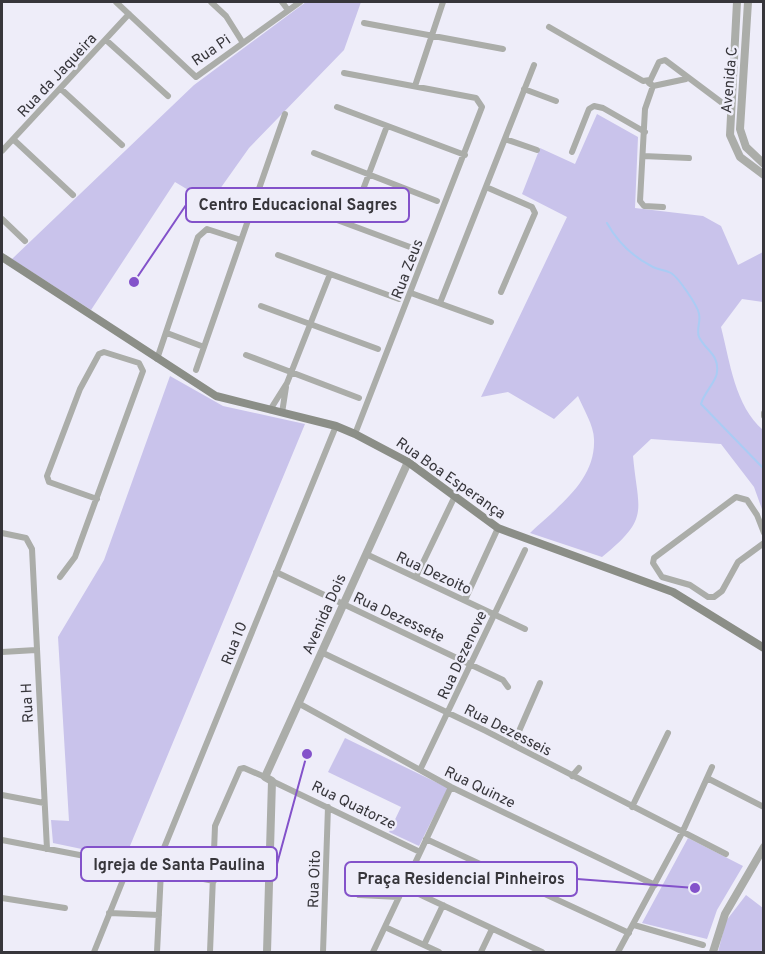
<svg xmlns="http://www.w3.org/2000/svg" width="765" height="954" font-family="Overpass,sans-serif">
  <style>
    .green { fill: #c9c3eb }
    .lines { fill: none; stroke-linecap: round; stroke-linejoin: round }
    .stream { stroke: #aaccf4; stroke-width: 2 }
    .minor { stroke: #abada9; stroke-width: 6 }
    .tertiary { stroke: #abada9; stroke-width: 8 }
    .secondary { stroke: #8b8e87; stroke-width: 8 }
    .labels { text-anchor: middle; stroke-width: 5; stroke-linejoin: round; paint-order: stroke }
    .street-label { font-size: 15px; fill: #37363b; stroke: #eeedf9 }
    .leader { fill: none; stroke: #8352ca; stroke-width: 2 }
    .callout-dot { fill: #8352ca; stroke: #eeedf9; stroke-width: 2 }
    .callout { fill: #eeedf9; stroke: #8352ca; stroke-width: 2 }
    .callout-label { font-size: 16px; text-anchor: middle; font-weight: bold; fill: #37363b }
  </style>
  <rect width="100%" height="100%" fill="#eeedf9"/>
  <path class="green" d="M306 2H361L344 50 249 148 210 203 175 182 91 310 12 259 194 85Z
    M597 114 638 137 635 208 703 216 721 226 738 265 763 252V302L742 299 721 327C730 362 735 406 763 430V512L754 487 721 444 651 439 633 456C638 512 651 517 602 557L530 533C557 507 596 481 594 439 594 426 583 408 578 396L554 419 508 392 481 397 567 217 522 194 540 148 575 164Z
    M170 376 223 406 305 424 125 858 53 843 51 820 69 821 58 637 104 560Z
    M345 738 448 788 419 846 389 832 401 807 328 772Z
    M688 838 743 866 717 910 707 939 642 923Z
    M746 895 763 908V952H718L726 921Z"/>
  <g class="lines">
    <path class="stream" d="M607 223C618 243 633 257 653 267 659 270 666 270 671 273 678 277 698 306 699 314 701 322 696 329 699 337 706 351 719 354 717 372 717 381 704 392 701 404L764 469"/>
    <path class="minor" d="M116 2 196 77 300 2
      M211 2 226 16 243 43
      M282 2 288 10
      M364 23 503 49
      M549 27 643 81 650 80
      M106 40 168 96
      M344 73 476 98 482 107 355 434
      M686 79 653 86 649 83 659 62 665 60 729 108
      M415 86 443 2
      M653 86 645 109 640 201 644 206 663 207
      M61 89 122 145
      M524 89 556 101
      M337 107 465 155
      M13 139 73 195
      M505 139 537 150
      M2 151 129 14
      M572 152 589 109 594 106 603 108 645 132
      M314 153 437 201
      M643 156 689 158
      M486 187 532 207 535 213 501 292
      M294 204 418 250
      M2 219 25 241
      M350 224 387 126
      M278 255 399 299
      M411 293 491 322
      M440 303 534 65
      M261 306 378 349
      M167 333 204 347
      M246 355 359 398
      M157 359 198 237 207 229 241 240
      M196 370 285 114
      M270 410 287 383 330 274
      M282 413 286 387
      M764 413V416
      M2 533 26 538 32 549 47 849
      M764 533 757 515 747 500 736 497 654 558 653 563 662 577 690 585 708 597H714L722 591 738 562 764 543
      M366 554 525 629
      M276 572 503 680 508 687
      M60 577 75 557 143 371 139 363 104 352 99 354 80 389 47 476 49 482 97 499
      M416 577 454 498
      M465 600 498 528
      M2 652 36 650
      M321 652 486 731 726 854
      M298 703 451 787 655 885
      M513 745 540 683
      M420 770 525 550
      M572 776 579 768
      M707 778 764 807
      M272 781 420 852
      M2 795 44 803
      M632 807 668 733
      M426 839 629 933
      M2 840 214 881
      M155 870 336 426
      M404 887 542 952
      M359 895 399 897
      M2 898 65 908
      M109 913 159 915
      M634 925 703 945
      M385 927 439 952
      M424 945 443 905
      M94 952 129 865
      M157 952 161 871
      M210 952 215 826 240 769 244 768 265 777
      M323 952 328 807
      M373 952 451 787
      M481 952 492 929
      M618 952 682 833 712 767"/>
    <path class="tertiary" d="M737 2 730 135 740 157 764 175
      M748 2 740 129 746 147 764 164
      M267 952 272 781 265 777 408 462
      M713 952 725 914 764 847"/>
    <path class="secondary" d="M2 257 216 396 336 426 355 434 408 462 498 528 673 592 764 648"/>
  </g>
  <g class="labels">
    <g class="street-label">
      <text transform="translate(211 50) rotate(-34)" y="5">Rua Pi</text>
      <text transform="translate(57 75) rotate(-47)" y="5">Rua da Jaqueira</text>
      <text transform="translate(729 80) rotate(-85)" y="5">Avenida C</text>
      <text transform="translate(407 269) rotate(-69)" y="5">Rua Zeus</text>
      <text transform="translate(451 478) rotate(35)" y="5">Rua Boa Esperança</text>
      <text transform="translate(434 573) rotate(25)" y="5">Rua Dezoito</text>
      <text transform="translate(324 614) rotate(-66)" y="5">Avenida Dois</text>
      <text transform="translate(399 617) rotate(25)" y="5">Rua Dezessete</text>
      <text transform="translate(234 643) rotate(-68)" y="5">Rua 10</text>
      <text transform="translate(462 655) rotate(-65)" y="5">Rua Dezenove</text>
      <text transform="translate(27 703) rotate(-93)" y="5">Rua H</text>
      <text transform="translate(508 730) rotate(27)" y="5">Rua Dezesseis</text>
      <text transform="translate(480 787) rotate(26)" y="5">Rua Quinze</text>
      <text transform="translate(354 805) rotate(26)" y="5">Rua Quatorze</text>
      <text transform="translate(314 879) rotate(-88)" y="5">Rua Oito</text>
    </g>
  </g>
  <path class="leader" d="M134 282L186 205M307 754L277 864M695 888L577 879"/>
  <g class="callout-dot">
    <circle cx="134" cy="282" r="6"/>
    <circle cx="307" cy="754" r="6"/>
    <circle cx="695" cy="888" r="6"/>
  </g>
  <g class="callout">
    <rect x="186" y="188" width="223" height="34" rx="6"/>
    <rect x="81" y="847" width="196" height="34" rx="6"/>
    <rect x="345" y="862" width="232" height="34" rx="6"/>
  </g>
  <g class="callout-label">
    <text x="298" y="210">Centro Educacional Sagres</text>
    <text x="179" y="870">Igreja de Santa Paulina</text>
    <text x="461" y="884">Praça Residencial Pinheiros</text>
  </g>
  <rect width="765" height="954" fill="none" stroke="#37363b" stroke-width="6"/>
</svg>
